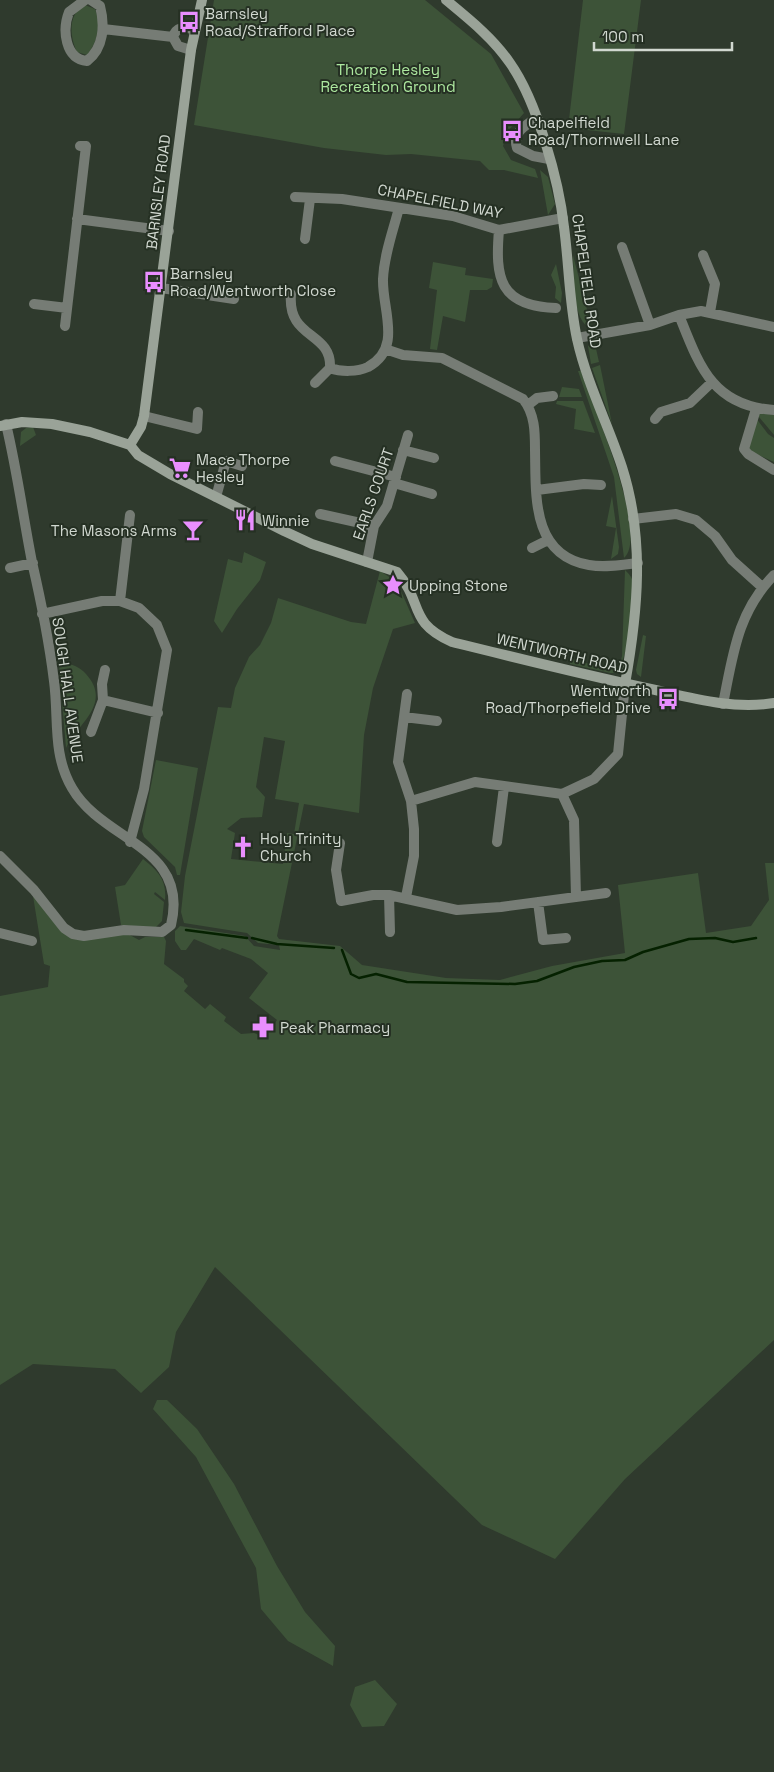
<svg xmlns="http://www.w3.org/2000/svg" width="774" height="1772" font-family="'Space Grotesk',sans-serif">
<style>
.green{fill:#3d5338;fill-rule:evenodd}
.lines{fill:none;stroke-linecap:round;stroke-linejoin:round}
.stream{stroke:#052100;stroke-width:2.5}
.street{stroke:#767c75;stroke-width:10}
.secondary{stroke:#9aa398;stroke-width:10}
.labels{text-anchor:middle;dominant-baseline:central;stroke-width:4;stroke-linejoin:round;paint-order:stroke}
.poi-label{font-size:15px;fill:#d1d8d0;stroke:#253023;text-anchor:start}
.park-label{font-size:15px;fill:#ade89f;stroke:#253023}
.street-label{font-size:15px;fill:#d1d8d0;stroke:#253023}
</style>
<rect width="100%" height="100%" fill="#2f3a2d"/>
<path class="green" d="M214,0H425L491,54L524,113L508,131L503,146L511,160L535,169L538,178L504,170H489L480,161L470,160L411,154L386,155L324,148L194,125Z
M583,0H641L624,134L568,128Z
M85,5L95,9C102,25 97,43 87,55L77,52C70,37 67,14 85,5Z
M540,170L548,177L555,204L548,215Z
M573,255L592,329C571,322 574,274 573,255Z
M433,262L466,268L465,275L493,279L492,287L487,290H470L465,322L443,316L437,350L430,349L437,290L429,288Z
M556,264L562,293L561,303L555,298L556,287L551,275Z
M594,340L599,362L591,364L588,346Z
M600,365L612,424L592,368Z
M578,371H581C592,403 650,535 624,558L614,477Z
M562,387L579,389L582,397H559Z
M557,401H583L595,433L574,429L576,409L556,404Z
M759,413L774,415V435L759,417Z
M756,418L768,434L774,438V462L752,452L748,446Z
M33,427L36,435L20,446L21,432L26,428Z
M612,496L619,547L618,554L611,559L616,528L606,526Z
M244,552L266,562L260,580L237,609L222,633L214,621L228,559L242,563Z
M625,570C629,574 633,578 633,584C635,605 629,657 616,673H610L570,664L569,658C578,660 613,674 620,664C621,662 621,659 622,656Z
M380,571L397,582L415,623L393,629L373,688L364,735L359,813L304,804L277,936L279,939L340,946L362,965L446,978L500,980L552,966L625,953L618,885L698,873L706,933L751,926L769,900L765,863H774V1340L625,1479L555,1559L482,1525L215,1267L176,1332L169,1367L141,1393L115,1369L33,1364L0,1385V996L48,987L50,966L44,964L33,896L64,930L128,934L139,940L145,937H164L166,941L164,964L184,979V982L188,986L184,991L205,1009L210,1004L226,1017L224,1021L241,1034L254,1033L264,1037L277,1020L249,998L268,973L251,959L222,948L220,950L194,939L186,950H181L175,941V931L180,926L245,936L254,946L280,950L279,945L258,943L247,933L184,923L181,912L185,876L218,707L231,708L235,688L249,657L260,645L271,623L278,598L351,622L366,624ZM264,737L285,741L275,799L299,803L294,834L287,833L283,864L231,859L235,833L227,829L241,818L262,817L265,797L256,787Z
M643,635L646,636L641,677L637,674L636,670Z
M59,664C70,663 79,666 86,674C113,704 77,724 66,748Z
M156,760L198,768L180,875H177L175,867L144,837L142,831Z
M143,859C158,871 167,880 165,900L155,892L154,894L164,902L162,921L155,928L121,925L115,887L125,885Z
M157,1400H167L197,1429L234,1484L277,1566L305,1612L335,1646L333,1666L288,1641L261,1609L256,1568L231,1522L196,1457L153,1409Z
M375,1680L397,1704L384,1726L362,1727L350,1705L355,1687Z"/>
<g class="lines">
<path class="stream" d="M186,930L247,938
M252,938L277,944L334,948
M342,950L351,974L359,978L376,974L407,982L515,984L537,981L574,967L602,961L625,960L643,952L689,939L715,938L733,942L756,938"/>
<path class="street" d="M85,0L69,12C62,30 65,59 87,61C104,48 105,25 100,6L91,0
M103,29L173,37
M191,50L178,46L173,37C177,25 186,28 195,29
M536,118C525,126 512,132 517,148L533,156L549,159
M295,197L342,199L453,216L499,230L563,218
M77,219L169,231
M499,230C495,278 499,306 556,308
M305,239L310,199
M622,247L650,325
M703,255L715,284L710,312
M161,288L234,299
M291,294C287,340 332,331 330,368C341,372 357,372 368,367C403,348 382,310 383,279C384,255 393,231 399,208
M34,304L67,308
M679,315C699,365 712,406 774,410
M65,326L86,146H80
M577,338L650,325L679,315L701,311L774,327
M385,349L403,355L442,358L523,399C535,414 535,432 535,450C536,495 531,555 589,565C605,568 622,565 638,563
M315,383L330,368
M528,405L537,398L553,396
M756,409L744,449L748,454L774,470
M144,416L197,429L198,412
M655,419L661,412L690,403L711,383
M403,450L434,458
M335,461L396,477
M394,483L432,494
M537,490L584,484L601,485
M216,497L226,461L242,466
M320,514L374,526
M633,519L676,514L696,520L715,536L732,560L762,587
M532,548L548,540
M367,562L374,526L387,506L408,435
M10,568L33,563
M120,601L130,515
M42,614L102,601H120L139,608L157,625L167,650L144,789L130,842
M105,670L102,684L103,700L158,713
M723,704C733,655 737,613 774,575
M404,717L437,721
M91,732L103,700
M562,794L574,820L576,897
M411,801L475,782L562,794L594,779L618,754L625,684
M497,842L504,787
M340,843L336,870L341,901L373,895H389L457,910L501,907L606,893
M0,856L34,890L64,928L73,934L84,936L124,930L162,932L171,925C190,846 103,842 72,788C52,754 59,718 54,681C49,641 41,601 32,562C23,516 17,470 6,424
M389,895L390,932
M406,897L414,856V829L411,801L398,762L407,694
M538,902L543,940L566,938
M0,933L32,941"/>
<path class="secondary" d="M446,0C469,19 493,38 510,63C537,101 559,181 564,227C569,264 569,302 577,339C587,384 608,424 622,467C645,539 638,611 625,684
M0,426L22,422L52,424L90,432L130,445L138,455L170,474L284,531L312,544L397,572C424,603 407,622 452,642C517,658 581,674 646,688C688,697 731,710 774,703
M130,445L141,427L144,416L191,50L202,0"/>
</g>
<defs>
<g id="bus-bare" transform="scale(1.725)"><path d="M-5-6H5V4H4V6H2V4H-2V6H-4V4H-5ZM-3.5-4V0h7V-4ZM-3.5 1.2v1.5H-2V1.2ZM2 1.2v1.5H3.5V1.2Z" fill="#e98efe" stroke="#253023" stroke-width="2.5" paint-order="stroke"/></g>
<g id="supermarket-bare" transform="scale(1.725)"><path d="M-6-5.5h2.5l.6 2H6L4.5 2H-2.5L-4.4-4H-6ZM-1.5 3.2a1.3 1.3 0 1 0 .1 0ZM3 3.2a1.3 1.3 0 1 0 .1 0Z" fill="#e98efe" stroke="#253023" stroke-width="2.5" paint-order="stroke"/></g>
<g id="restaurant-bare" transform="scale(1.725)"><path d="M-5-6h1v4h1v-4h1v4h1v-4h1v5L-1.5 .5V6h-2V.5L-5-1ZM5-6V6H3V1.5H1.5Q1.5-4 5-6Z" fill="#e98efe" stroke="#253023" stroke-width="2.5" paint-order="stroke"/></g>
<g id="bar-bare" transform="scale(1.725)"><path d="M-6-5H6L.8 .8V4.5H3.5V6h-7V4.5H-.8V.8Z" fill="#e98efe" stroke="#253023" stroke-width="2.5" paint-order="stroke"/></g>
<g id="sight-bare" transform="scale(1.725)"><path d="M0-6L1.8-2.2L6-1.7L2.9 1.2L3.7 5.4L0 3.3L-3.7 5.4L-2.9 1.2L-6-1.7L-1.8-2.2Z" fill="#e98efe" stroke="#253023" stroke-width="2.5" paint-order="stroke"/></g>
<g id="church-bare" transform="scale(1.725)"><path d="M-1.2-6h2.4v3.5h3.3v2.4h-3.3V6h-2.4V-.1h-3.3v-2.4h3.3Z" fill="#e98efe" stroke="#253023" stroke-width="2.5" paint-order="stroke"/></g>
<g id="pharmacy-bare" transform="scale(1.725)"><path d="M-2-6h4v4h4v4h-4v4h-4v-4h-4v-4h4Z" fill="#e98efe" stroke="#253023" stroke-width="2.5" paint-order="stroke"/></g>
</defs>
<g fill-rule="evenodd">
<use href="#bus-bare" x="189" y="22"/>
<use href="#bus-bare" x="512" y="131"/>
<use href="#bus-bare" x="154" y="282"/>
<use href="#supermarket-bare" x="180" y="468"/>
<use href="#restaurant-bare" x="245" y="520"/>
<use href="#bar-bare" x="193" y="530"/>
<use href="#sight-bare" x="393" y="585"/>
<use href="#bus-bare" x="668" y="699"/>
<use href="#church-bare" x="243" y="847"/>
<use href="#pharmacy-bare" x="263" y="1027"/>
</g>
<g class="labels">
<g class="poi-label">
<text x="205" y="13">Barnsley<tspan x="205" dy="17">Road/Strafford Place</tspan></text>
<text x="528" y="122">Chapelfield<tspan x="528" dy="17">Road/Thornwell Lane</tspan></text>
<text x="170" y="273">Barnsley<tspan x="170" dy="17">Road/Wentworth Close</tspan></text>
<text x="196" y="459">Mace Thorpe<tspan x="196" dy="17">Hesley</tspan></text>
<text x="262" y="520">Winnie</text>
<text x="177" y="530" text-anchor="end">The Masons Arms</text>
<text x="409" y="585">Upping Stone</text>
<text x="651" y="690" text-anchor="end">Wentworth<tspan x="651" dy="17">Road/Thorpefield Drive</tspan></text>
<text x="260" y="838">Holy Trinity<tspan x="260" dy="17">Church</tspan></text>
<text x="280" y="1027">Peak Pharmacy</text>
</g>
<g class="park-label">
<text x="388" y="69">Thorpe Hesley<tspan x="388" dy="17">Recreation Ground</tspan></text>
</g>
<g class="street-label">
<text transform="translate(158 192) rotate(-83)">BARNSLEY ROAD</text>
<text transform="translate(440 201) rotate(11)">CHAPELFIELD WAY</text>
<text transform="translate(587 281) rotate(82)">CHAPELFIELD ROAD</text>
<text transform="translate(373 494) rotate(-71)">EARLS COURT</text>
<text transform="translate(562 653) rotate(13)">WENTWORTH ROAD</text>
<text transform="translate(68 690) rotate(82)">SOUGH HALL AVENUE</text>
</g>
</g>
<path d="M594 42v8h138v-8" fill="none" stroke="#d1d8d0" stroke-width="2.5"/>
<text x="602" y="42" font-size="15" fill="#d1d8d0" stroke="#253023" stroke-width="4" paint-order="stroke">100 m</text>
</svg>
